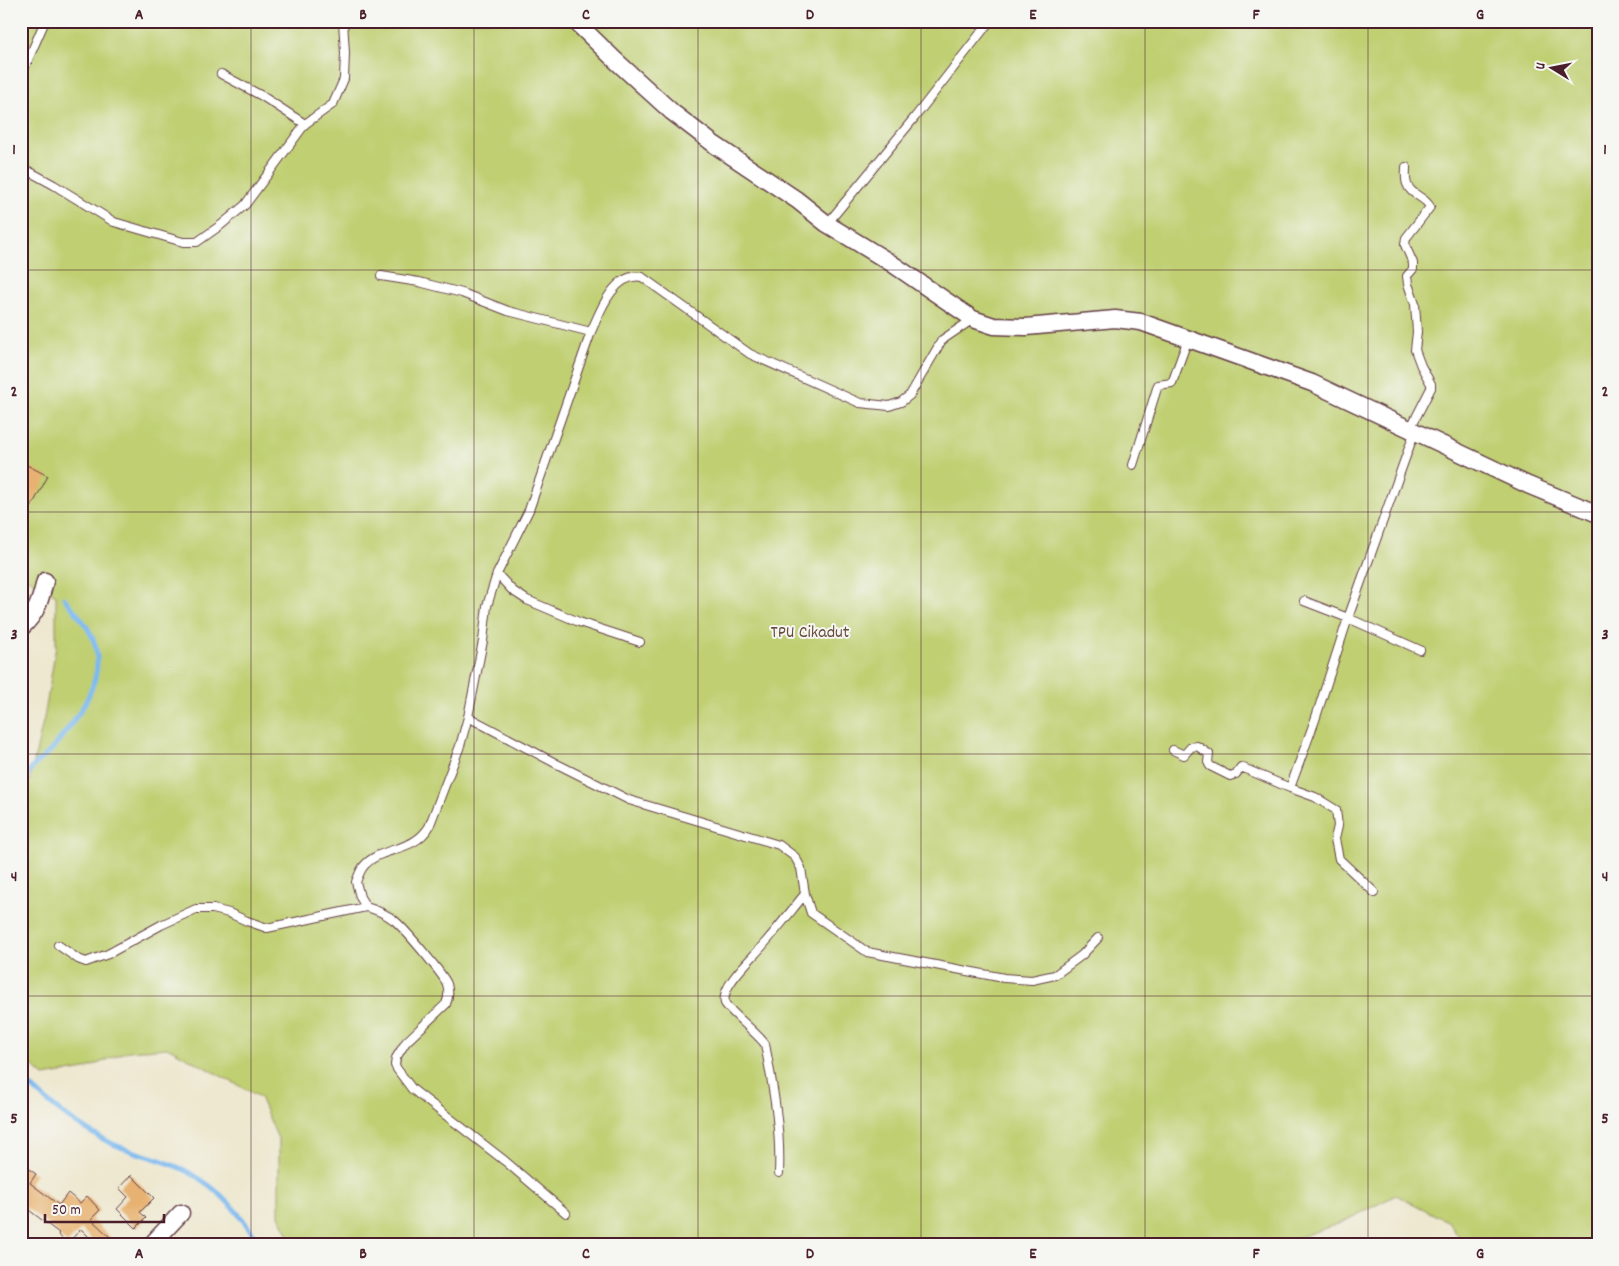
<svg xmlns="http://www.w3.org/2000/svg" width="1619" height="1266" font-family="Dekko,sans-serif">
<style>
.green{fill:#bfcf71;stroke:#84774e}
.lines{fill:none;stroke-linecap:round;stroke-linejoin:round}
.stream{stroke:#7cb9ef;stroke-width:5}
.building{fill:#e7b271}
.lane-casing{stroke:#633d44;stroke-width:10}
.street-casing{stroke:#633d44;stroke-width:19}
.lane{stroke:#fff;stroke-width:8}
.street{stroke:#fff;stroke-width:16}
.grid{fill:none;stroke:#4a1f2b;stroke-width:1;stroke-opacity:0.55}
.labels{text-anchor:middle;dominant-baseline:central;stroke-width:4;stroke-linejoin:round;paint-order:stroke}
.park-label{font-size:18px;fill:#674b3c;stroke:#f6f6f2}
.neatline{fill:none;stroke:#4a1f2b;stroke-width:2}
.grid-label{font-size:16px;text-anchor:middle;font-weight:bold;fill:#4a1f2b}
</style>
<rect width="100%" height="100%" fill="#f6f6f2"/>
<filter id="ink" filterUnits="userSpaceOnUse"><feTurbulence type="fractalNoise" baseFrequency=".02" numOctaves="2"/><feDisplacementMap in="SourceGraphic" scale="10" xChannelSelector="R" yChannelSelector="G"/><feConvolveMatrix kernelMatrix="1 2 1 2 8 2 1 2 1" color-interpolation-filters="sRGB"/></filter>
<filter id="wash" filterUnits="userSpaceOnUse"><feTurbulence type="fractalNoise" baseFrequency=".0096" numOctaves="4" result="noise"/><feDisplacementMap in="SourceGraphic" scale="20" xChannelSelector="R" yChannelSelector="G"/><feGaussianBlur stdDeviation="1.12" result="paint"/><feColorMatrix in="noise" values="0 0 0 0 0 0 0 0 0 0 0 0 0 0 0 0 0 1.4 0 .05"/><feComposite in="paint" operator="in"/></filter>
<g filter="url(#wash)">
<rect width="100%" height="100%" fill="#eee8d0"/>
<path class="green" d="M21,21H1598V1245H1463L1449,1222L1396,1195L1341,1223L1276,1245H294L279,1216V1141L260,1097L169,1048L128,1051L85,1069L44,1076L21,1056V797L30,779L45,713L56,646V595L21,575Z"/>
<g class="lines">
<path class="stream" d="M21,784C25,779 28,773 32,768C38,761 46,756 52,749C76,720 109,679 93,639C88,625 74,610 64,598
M21,1077C48,1104 78,1128 113,1144C131,1152 150,1156 168,1163C210,1178 237,1207 260,1245"/>
</g>
<g id="blocks">
<path class="building" d="M21,462L48,476L21,526Z
M21,1164L36,1174L30,1183L59,1205L68,1193L80,1203L87,1196L100,1210L91,1219L111,1238L104,1245H97L81,1229L67,1244L58,1234L59,1233L21,1204Z
M131,1175L154,1198L140,1212L146,1218L136,1228L117,1209L128,1197L119,1188Z"/>
</g>
</g>
<g filter="url(#ink)">
<use href="#blocks" fill-opacity="0" stroke="#633d44" stroke-width="1"/>
<g class="lines">
<g class="lane-casing">
<path id="lane" d="M221,74L262,96L305,124
M21,76L45,21
M21,167L54,185L114,222L183,242H197L221,225L245,205L305,124L333,104L344,79L345,53L343,21
M1406,167C1406,172 1405,179 1407,184C1410,195 1426,197 1430,207L1406,238L1405,245L1413,263V269L1407,276L1408,284L1415,304L1417,332L1415,350L1421,366L1431,384V388L1410,429
M827,224L915,117L990,21
M381,276L419,282L462,293L508,311L591,332
M1133,465L1158,385L1172,383L1188,339
M497,574L513,591L527,600L579,622L640,642
M1304,601L1348,618L1420,650
M468,717L557,764L629,800L779,845L795,857L801,868L805,894L811,913L867,952L1004,978L1032,980L1055,975L1082,955L1098,938
M1173,750L1184,755L1191,747L1197,746L1209,754L1208,762L1210,766L1230,776L1236,774L1241,767L1290,788L1315,720L1348,618L1415,431
M1290,788L1315,797L1336,810L1338,826L1335,839L1339,859L1374,892
M58,945L78,959L86,962L108,954L161,925L196,909H213L229,913L247,921L267,928L366,907
M779,1173C781,1129 773,1087 765,1044C758,1034 728,1010 725,1003C720,985 754,957 764,944C778,928 791,911 805,894
M566,1213L505,1161L412,1089L397,1069L395,1065L396,1058L406,1042L446,1004C449,997 449,991 447,984C443,974 404,928 394,920C386,914 377,910 366,907L360,897L356,882C358,877 360,871 363,867C381,845 412,854 429,827L460,746L468,717L483,641L487,606L497,574L529,510L591,332C600,311 614,272 642,277L750,354L860,403L889,406L901,402L910,395L942,340L973,319"/>
</g>
<g class="street-casing">
<path id="street" d="M575,21L615,60L672,112L715,145L797,200L827,224L891,263L973,319L994,326L1026,327L1115,319L1141,322L1312,383L1528,485L1598,514
M21,628C37,613 40,602 45,581
M21,1243L23,1245
M151,1245L181,1213"/>
</g>
<use href="#lane" class="lane"/>
<use href="#street" class="street"/>
</g>
</g>
<path class="grid" d="M251,21V1245M474,21V1245M698,21V1245M921,21V1245M1145,21V1245M1368,21V1245M21,270H1598M21,512H1598M21,754H1598M21,996H1598"/>
<g class="labels">
<g class="park-label">
<text x="810" y="633">TPU Cikadut</text>
</g>
</g>
<rect width="1619" height="1266" fill="none" stroke="#f6f6f2" stroke-width="55"/>
<g transform="translate(1552 68) rotate(280)" stroke="#f6f6f2" stroke-width="4" paint-order="stroke">
<path d="M0-4L9 19L0 12L-9 19Z" fill="#4a1f2b"/>
<text y="-8" font-size="14" font-weight="bold" text-anchor="middle" fill="#4a1f2b">U</text>
</g>
<path d="M45 1214v8h119v-8" fill="none" stroke="#4a1f2b" stroke-width="2.5"/>
<text x="52" y="1214" font-size="15" fill="#4a1f2b" stroke="#f6f6f2" stroke-width="4" paint-order="stroke">50 m</text>
<rect x="28" y="28" width="1564" height="1210" class="neatline"/>
<g class="grid-label">
<text x="139" y="19">A</text>
<text x="363" y="19">B</text>
<text x="586" y="19">C</text>
<text x="810" y="19">D</text>
<text x="1033" y="19">E</text>
<text x="1256" y="19">F</text>
<text x="1480" y="19">G</text>
<text x="14" y="154">1</text>
<text x="1605" y="154">1</text>
<text x="14" y="396">2</text>
<text x="1605" y="396">2</text>
<text x="14" y="639">3</text>
<text x="1605" y="639">3</text>
<text x="14" y="881">4</text>
<text x="1605" y="881">4</text>
<text x="14" y="1123">5</text>
<text x="1605" y="1123">5</text>
<text x="139" y="1258">A</text>
<text x="363" y="1258">B</text>
<text x="586" y="1258">C</text>
<text x="810" y="1258">D</text>
<text x="1033" y="1258">E</text>
<text x="1256" y="1258">F</text>
<text x="1480" y="1258">G</text>
</g>
</svg>
